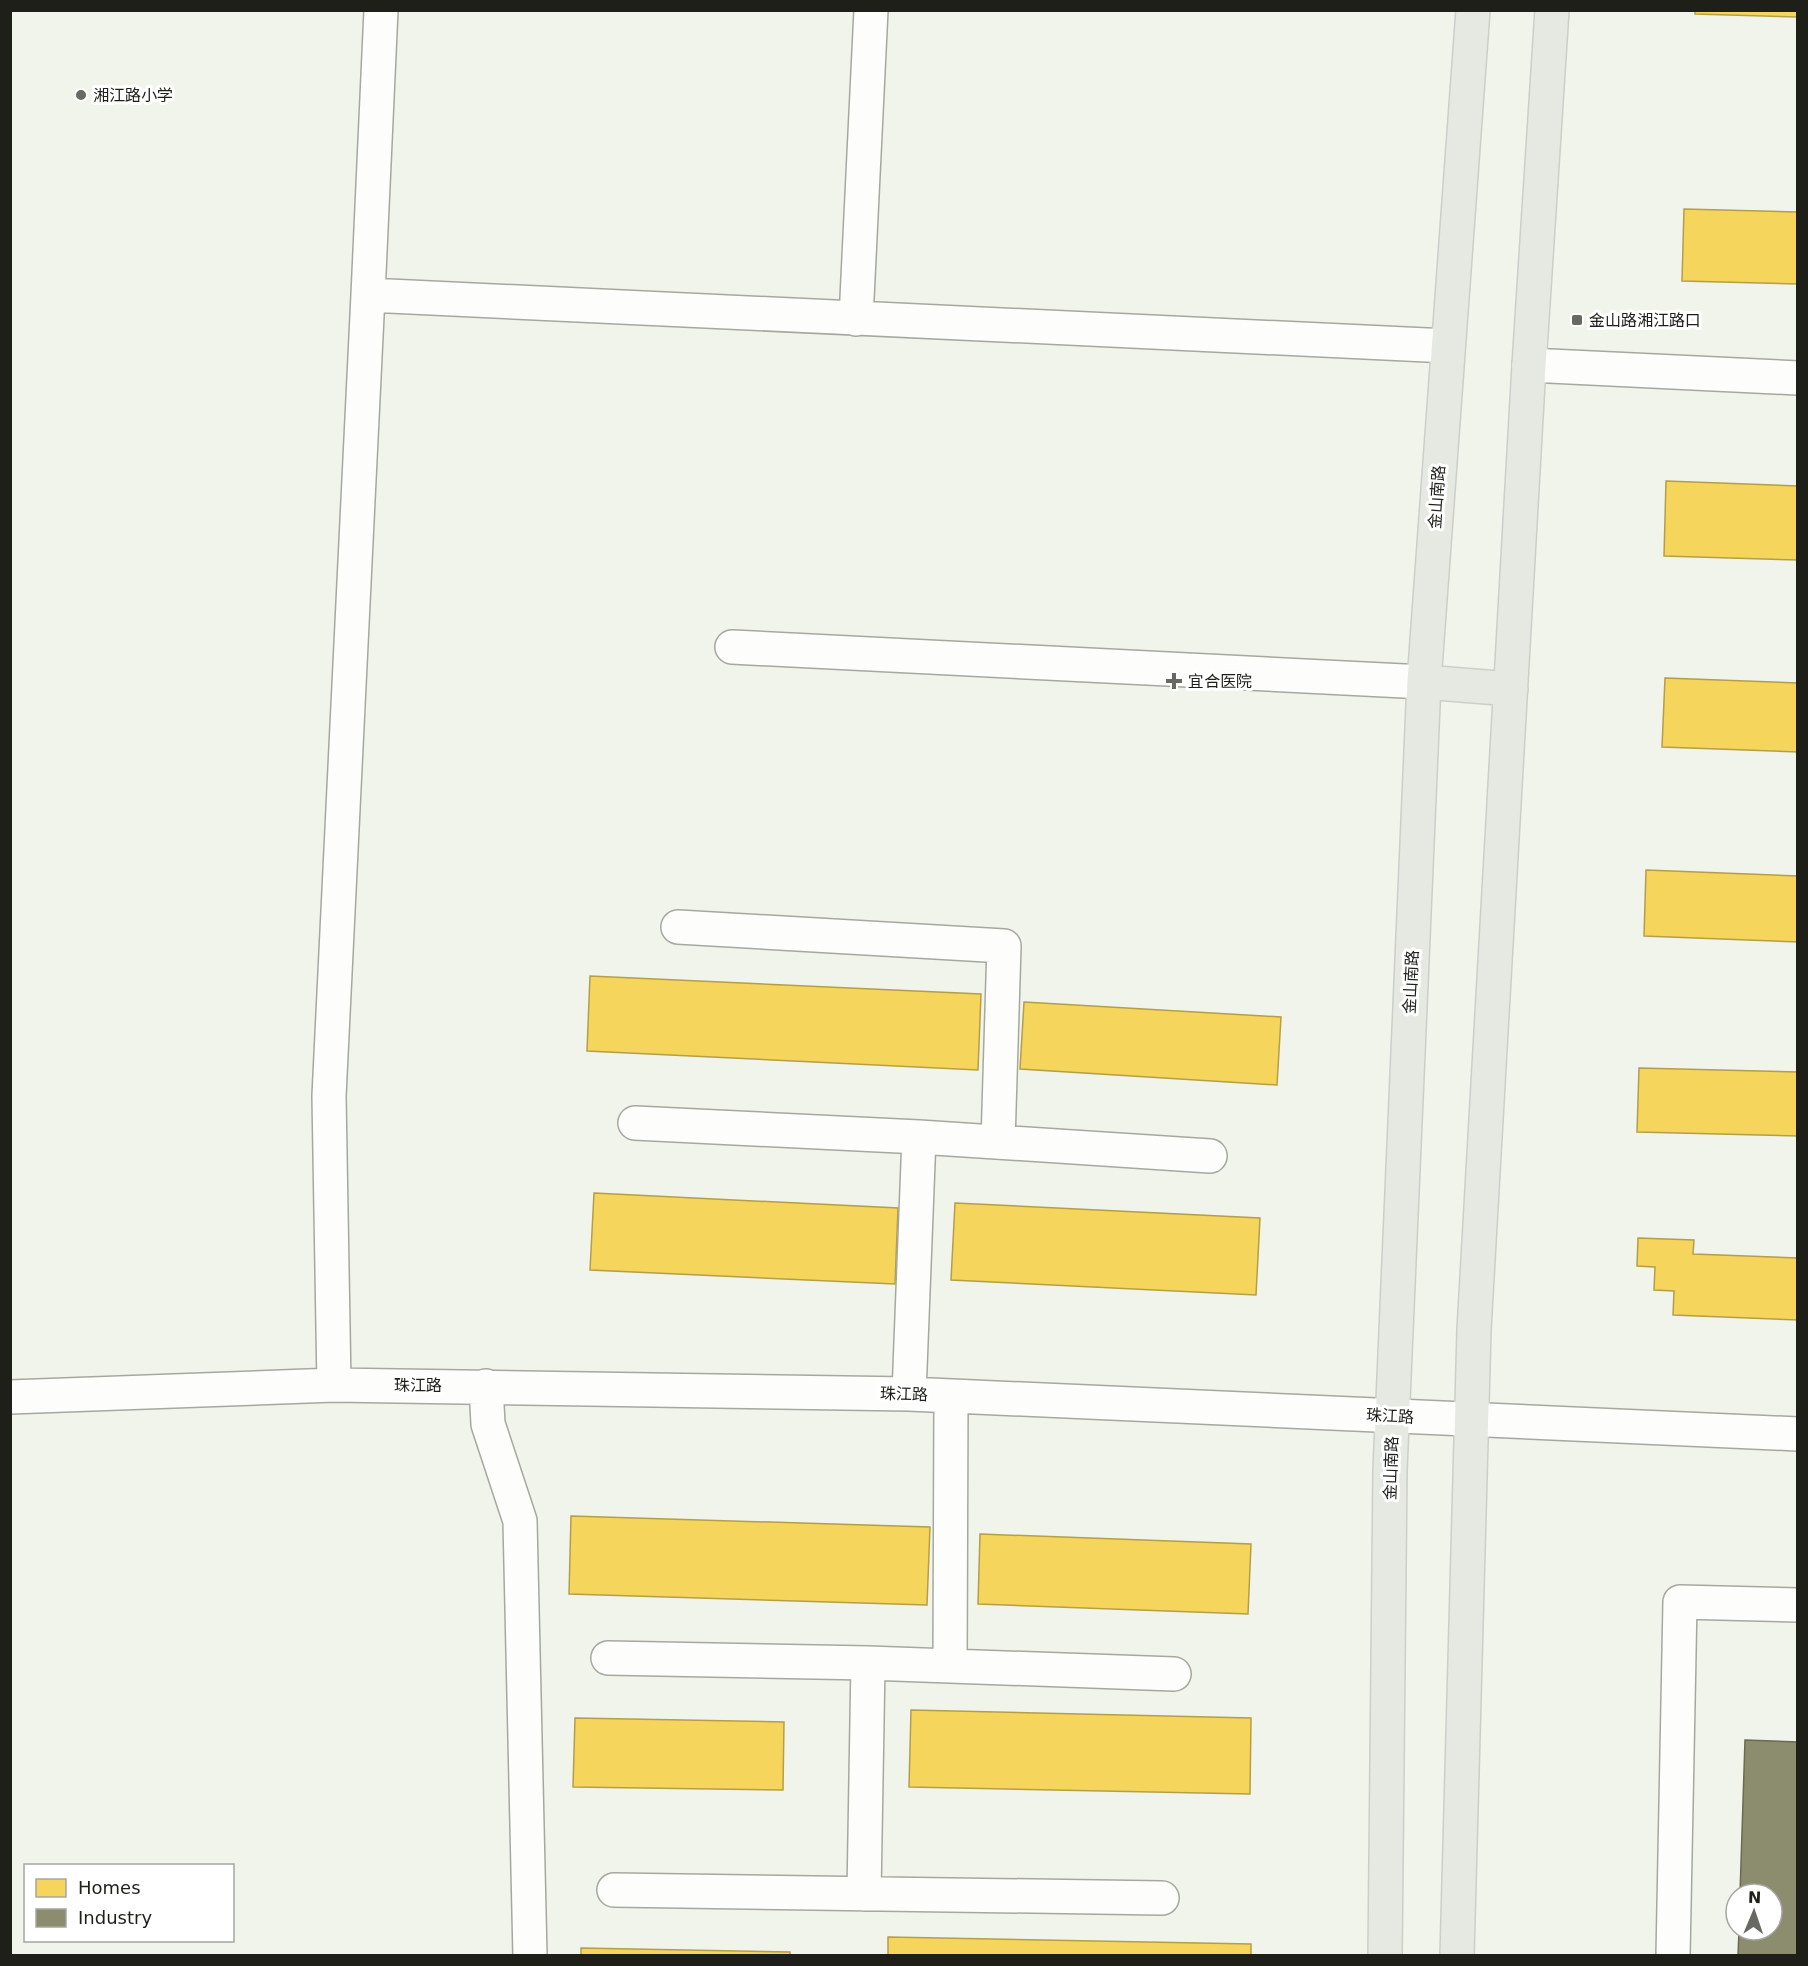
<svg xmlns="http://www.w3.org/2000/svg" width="1808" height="1966" font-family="'DejaVu Sans','Noto Sans SC',sans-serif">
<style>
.homes{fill:#f6d55c;stroke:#b59e48;stroke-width:1.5}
.industry{fill:#8c8c6e;stroke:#6b6b54;stroke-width:1.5}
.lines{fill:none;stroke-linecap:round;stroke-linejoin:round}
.minor-casing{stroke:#a6a8a0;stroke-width:36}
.major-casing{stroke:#cdceca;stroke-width:36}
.minor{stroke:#fdfdfc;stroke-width:33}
.major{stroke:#e6e8e2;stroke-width:33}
.poi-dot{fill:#676a62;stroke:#fff;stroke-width:2}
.labels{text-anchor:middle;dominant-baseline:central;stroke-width:6;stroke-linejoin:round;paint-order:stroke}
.poi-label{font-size:16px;fill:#1d1f18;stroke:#fff;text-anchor:start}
.street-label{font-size:16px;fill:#1d1f18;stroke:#fff}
</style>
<rect width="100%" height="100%" fill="#f1f4ea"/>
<path class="homes" d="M1695,10H1798V17L1695,14Z
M1684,209L1798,212V284L1682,281Z
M1666,481L1798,486V560L1664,556Z
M1665,678L1798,683V752L1662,747Z
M1646,870L1798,876V942L1644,936Z
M590,976L981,994L978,1070L587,1051Z
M1024,1002L1281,1017L1277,1085L1020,1069Z
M1639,1068L1798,1072V1136L1637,1132Z
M594,1193L898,1208L895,1284L590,1270Z
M955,1203L1260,1218L1256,1295L951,1280Z
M1638,1238L1694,1240L1693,1254L1798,1258V1320L1673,1315L1674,1291L1654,1290L1655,1267L1637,1266Z
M571,1516L930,1527L927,1605L569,1594Z
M980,1534L1251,1544L1248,1614L978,1604Z
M911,1710L1251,1718L1250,1794L909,1787Z
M575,1718L784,1722L783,1790L573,1787Z
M888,1937L1251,1944V1956H888Z
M581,1948L790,1952V1956H581Z"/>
<path class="industry" d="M1745,1740L1798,1742V1956H1738L1739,1930H1772V1894H1740Z"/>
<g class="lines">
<g class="minor-casing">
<path id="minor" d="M381,10L368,295L1448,346
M856,319L871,10
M1529,365L1798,378
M732,647L1424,682
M678,927L1004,946L998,1142
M635,1123L919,1137
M334,1385L329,1096L368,295
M486,1386L488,1424L520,1521L530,1956
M909,1394L919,1137L1210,1156
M10,1397L334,1385L909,1394L1798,1434
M608,1658L868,1663
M950,1666L1174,1674
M614,1890L1162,1898
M864,1894L868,1663L950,1666L951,1397
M1673,1956L1680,1602L1798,1605"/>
</g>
<g class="major-casing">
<path id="major" d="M1424,682L1511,689
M1385,1956L1390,1470L1424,682L1473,10
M1457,1956L1474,1330L1529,365L1552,10"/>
</g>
<use href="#minor" class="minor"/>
<use href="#major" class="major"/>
</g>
<g class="poi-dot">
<circle cx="81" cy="95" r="6"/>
<rect x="1571" y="314" width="12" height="12" rx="3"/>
<path d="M1171 672h6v6h6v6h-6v6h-6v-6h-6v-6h6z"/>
</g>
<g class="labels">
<g class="poi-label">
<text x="93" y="95">湘江路小学</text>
<text x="1589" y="320">金山路湘江路口</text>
<text x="1188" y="681">宜合医院</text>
</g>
<g class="street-label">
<text transform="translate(1437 497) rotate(-86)">金山南路</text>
<text transform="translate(1411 982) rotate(-87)">金山南路</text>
<text x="418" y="1385">珠江路</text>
<text transform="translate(904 1394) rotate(2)">珠江路</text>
<text transform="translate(1390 1416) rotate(3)">珠江路</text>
<text transform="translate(1391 1468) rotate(-88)">金山南路</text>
</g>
</g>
<rect width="1808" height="1966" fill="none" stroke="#1d1f18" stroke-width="24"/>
<rect x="24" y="1864" width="210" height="78" fill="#ffffff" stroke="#a5a5a3" stroke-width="1.5"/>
<rect x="36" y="1879" width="30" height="18" fill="#f6d55c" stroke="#a5a5a3" stroke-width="1.5"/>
<text x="78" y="1894" font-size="18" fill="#1d1f18">Homes</text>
<rect x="36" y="1909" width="30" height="18" fill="#8c8c6e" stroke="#a5a5a3" stroke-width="1.5"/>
<text x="78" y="1924" font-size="18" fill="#1d1f18">Industry</text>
<g transform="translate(1754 1912) rotate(2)"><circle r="28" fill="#ffffff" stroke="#a5a5a3" stroke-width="1.5"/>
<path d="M0-4.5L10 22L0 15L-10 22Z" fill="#676a62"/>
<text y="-9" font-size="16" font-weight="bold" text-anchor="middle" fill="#1d1f18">N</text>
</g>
</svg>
